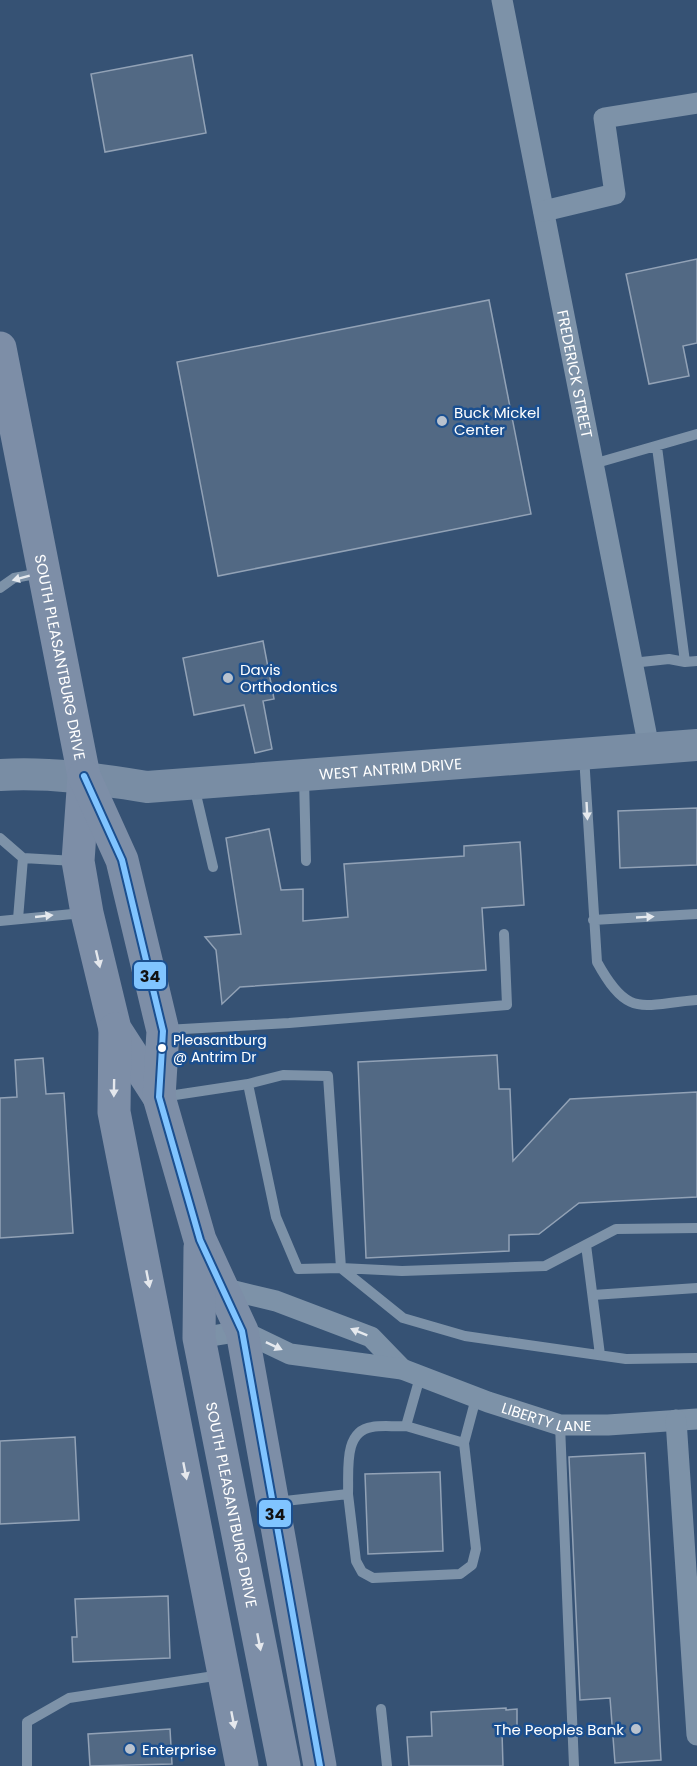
<svg xmlns="http://www.w3.org/2000/svg" width="697" height="1766" font-family="Poppins,sans-serif">
<style>
.building{fill:#526984;stroke:#92a2b6;stroke-width:1.5}
.lines{fill:none;stroke-linecap:round;stroke-linejoin:round}
.lane{stroke:#7d92a8;stroke-width:10}
.street{stroke:#7d92a8;stroke-width:21}
.secondary{stroke:#798da4;stroke-width:32}
.primary{stroke:#7d8ea7;stroke-width:33}
.bus-1-casing{stroke:#1b4f8f;stroke-width:10}
.bus-1{stroke:#80c4ff;stroke-width:6}
.oneway{fill:#e5e9ee}
.oneway2{fill:#e5e8ed}
.poi-dot{fill:#b9c2ce;stroke:#1b4f8f;stroke-width:2}
.bus-dot{fill:#fff;stroke:#1b4f8f;stroke-width:2}
.labels{text-anchor:middle;dominant-baseline:central;stroke-width:5;stroke-linejoin:round;paint-order:stroke}
.bus-label{font-size:14px;fill:#fff;stroke:#1b4f8f;text-anchor:start}
.street-label{font-size:15px;fill:#fff;stroke:#1b4f8f}
.poi-label{font-size:15px;fill:#fff;stroke:#1b4f8f;text-anchor:start}
.line-badge{stroke:#1b4f8f;stroke-width:2}
.pale-badge-label{font-size:16px;text-anchor:middle;font-weight:bold;fill:#111}
</style>
<rect width="100%" height="100%" fill="#365274"/>
<path class="building" d="M192,55L206,133L105,152L91,74Z
M697,259V343L683,346L689,376L649,384L626,274Z
M489,300L531,514L218,576L177,362Z
M263,641L274,699L263,701L272,749L255,753L244,705L194,715L183,658Z
M697,808V865L620,868L618,811Z
M269,829L281,890L303,889V921L348,917L344,864L464,856V846L520,842L524,905L482,908L486,970L240,987L222,1004L216,950L205,937L241,934L226,838Z
M497,1055L499,1089H510L513,1161L570,1099L697,1092V1197L579,1203L539,1234L509,1235V1251L366,1258L358,1062Z
M43,1058L46,1094L64,1093L73,1233L0,1238V1098L17,1097L15,1060Z
M75,1437L79,1520L0,1524V1441Z
M645,1453L661,1760L615,1763L610,1698L580,1700L569,1457Z
M440,1472L443,1551L368,1554L365,1474Z
M168,1596L170,1658L73,1662L72,1637H77L75,1599Z
M506,1708V1710L517,1709V1731L502,1732L503,1766H409L407,1737L432,1736L431,1712Z
M170,1729L172,1764L90,1766L88,1734Z"/>
<g class="lines">
<path class="lane" d="M657,447L685,662
M593,464L697,434
M0,588L14,578L41,573
M632,663L669,659L685,662L697,661
M584,756L597,962C629,1020 641,1004 697,1000
M304,778L306,861
M194,786L213,867
M0,838L23,858L75,861
M18,919L23,858
M593,920L697,914
M0,921L83,913
M166,1030L289,1023L507,1005L504,934
M248,1084L276,1217L298,1269L341,1268L403,1318L465,1336L626,1359L697,1358
M162,1097L248,1084L283,1075L328,1076L341,1268L402,1271L545,1266L616,1229L697,1228
M586,1245L600,1355
M593,1295L697,1288
M560,1425L574,1766
M406,1426L464,1443
M348,1494C349,1471 343,1431 372,1427C383,1425 395,1427 406,1426L420,1377
M276,1502L348,1494L356,1561L362,1572L373,1578L460,1574L472,1565L476,1549L464,1443L476,1398
M381,1709L387,1766
M27,1766V1722L69,1698L221,1675"/>
<g class="street">
<path id="s1" d="M502,0L649,748"/>
<path d="M544,211L615,194L604,118L697,103"/>
<path d="M222,1288L276,1301L371,1337L402,1369"/>
<path id="s2" d="M199,1338L242,1331L290,1354L402,1369L488,1402L560,1425H608L697,1419"/>
<path d="M676,1420L697,1735"/>
</g>
<path class="secondary" id="s3" d="M0,775C50,772 98,779 147,787L697,745"/>
<g class="primary">
<path id="s4" d="M0,348L84,776L78,861L87,913L115,1029L159,1097"/>
<path d="M84,776L122,860L163,1031L159,1097L200,1240L242,1331L320,1766"/>
<path d="M115,1029L114,1112L242,1766"/>
<path id="s5" d="M200,1248L199,1338L284,1766"/>
</g>
<g class="bus-1-casing">
<path id="bus-1" d="M84,776L122,860L163,1031L159,1097L200,1240L242,1331L320,1766"/>
</g>
<use href="#bus-1" class="bus-1"/>
</g>
<defs><path id="oneway-solid" d="M-6-.8H1V-3.2L6.5 0L1 3.2V.8H-6Z" transform="scale(1.5)"/></defs>
<g class="oneway">
<use href="#oneway-solid" transform="translate(21 578) rotate(165)"/>
<use href="#oneway-solid" transform="translate(587 811) rotate(87)"/>
<use href="#oneway-solid" transform="translate(44 916) rotate(-6)"/>
<use href="#oneway-solid" transform="translate(645 917) rotate(-3)"/>
<use href="#oneway-solid" transform="translate(359 1332) rotate(-158)"/>
<use href="#oneway-solid" transform="translate(274 1346) rotate(25)"/>
</g>
<g class="oneway2">
<use href="#oneway-solid" transform="translate(98 959) rotate(77)"/>
<use href="#oneway-solid" transform="translate(114 1088) rotate(91)"/>
<use href="#oneway-solid" transform="translate(148 1279) rotate(79)"/>
<use href="#oneway-solid" transform="translate(185 1471) rotate(79)"/>
<use href="#oneway-solid" transform="translate(259 1642) rotate(79)"/>
<use href="#oneway-solid" transform="translate(233 1720) rotate(79)"/>
</g>
<g class="poi-dot">
<circle cx="442" cy="421" r="6"/>
<circle cx="228" cy="678" r="6"/>
<circle cx="636" cy="1729" r="6"/>
<circle cx="130" cy="1749" r="6"/>
</g>
<circle class="bus-dot" cx="162" cy="1048" r="5"/>
<g class="labels">
<g class="bus-label">
<text x="173" y="1040">Pleasantburg<tspan x="173" dy="17">@ Antrim Dr</tspan></text>
</g>
<g class="street-label">
<text stroke="none"><textPath href="#s1" startOffset="381">FREDERICK STREET</textPath></text>
<text stroke="none"><textPath href="#s4" startOffset="315">SOUTH PLEASANTBURG DRIVE</textPath></text>
<text stroke="none"><textPath href="#s3" startOffset="392">WEST ANTRIM DRIVE</textPath></text>
<text stroke="none"><textPath href="#s2" startOffset="363">LIBERTY LANE</textPath></text>
<text stroke="none"><textPath href="#s5" startOffset="260">SOUTH PLEASANTBURG DRIVE</textPath></text>
</g>
<g class="poi-label">
<text x="454" y="412">Buck Mickel<tspan x="454" dy="17">Center</tspan></text>
<text x="240" y="669">Davis<tspan x="240" dy="17">Orthodontics</tspan></text>
<text x="624" y="1729" text-anchor="end">The Peoples Bank</text>
<text x="142" y="1749">Enterprise</text>
</g>
</g>
<g class="line-badge">
<rect x="133" y="961" width="34" height="29" rx="6" fill="#80c4ff"/>
<rect x="258" y="1499" width="34" height="29" rx="6" fill="#80c4ff"/>
</g>
<g class="pale-badge-label">
<text x="150" y="982">34</text>
<text x="275" y="1520">34</text>
</g>
</svg>
